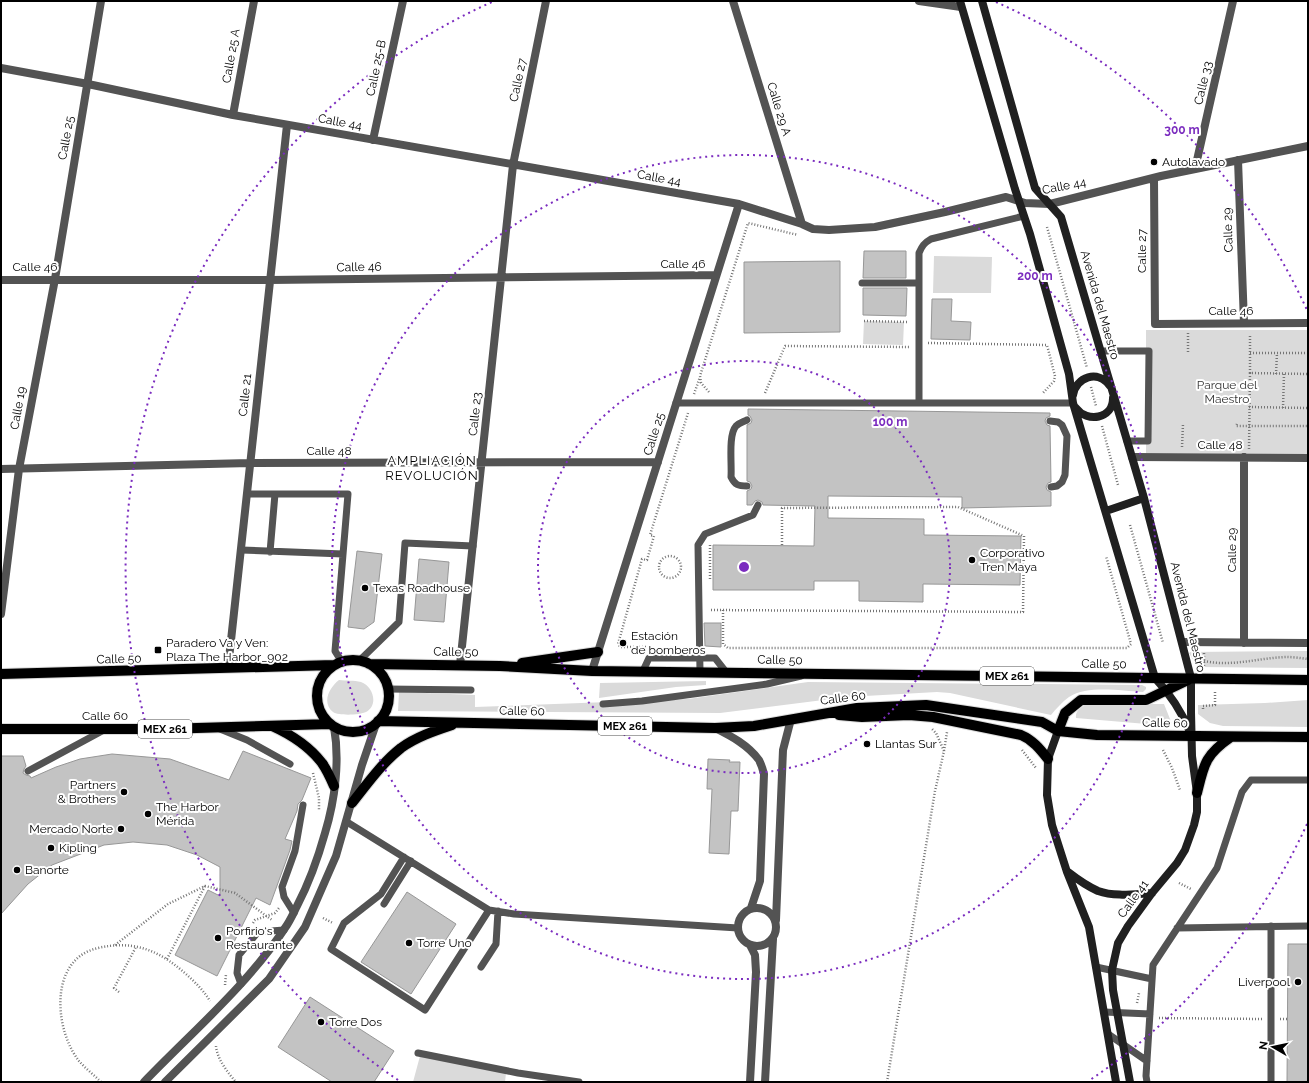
<svg xmlns="http://www.w3.org/2000/svg" width="1309" height="1083" font-family="Raleway,sans-serif">
<style>
.green{fill:#dadada}
.building{fill:#c3c3c3;stroke:#979797}
.lines{fill:none;stroke-linecap:round;stroke-linejoin:round}
.primary-casing{stroke:#dbdbdb;stroke-width:12}
.path{stroke:#757575;stroke-width:2.5;stroke-dasharray:1 2;stroke-linecap:butt}
.lane{stroke:#535353;stroke-width:7}
.street{stroke:#535353;stroke-width:8}
.secondary{stroke:#202020;stroke-width:8}
.primary{stroke:#000;stroke-width:10}
.ring{fill:none;stroke:#7b2cbf;stroke-width:2;stroke-dasharray:2 4}
.poi-dot{fill:#000;stroke:#fff;stroke-width:1.5}
.labels{text-anchor:middle;dominant-baseline:central;stroke-width:4;stroke-linejoin:round;paint-order:stroke}
.shield{fill:#fff;stroke:#4c4c4c;stroke-width:1}
.shield-label{font-size:11px;font-weight:bold;fill:#000}
.street-label{font-size:12px;fill:#000;stroke:#fff}
.poi-label{font-size:12px;fill:#000;stroke:#fff;text-anchor:start}
.park-label{font-size:12px;fill:#313131;stroke:#fff}
.neighbourhood-label{font-size:13px;letter-spacing:1px;fill:#000;stroke:#fff}
.centre{fill:#7b2cbf;stroke:#fff;stroke-width:2}
.ring-label{font-size:12px;text-anchor:middle;font-weight:bold;fill:#7b2cbf;stroke:#fff;stroke-width:4;stroke-linejoin:round;paint-order:stroke}
</style>
<rect width="100%" height="100%" fill="#fff"/>
<path class="green" d="M934,256L992,257L991,293H933Z
M864,321L904,322L903,345L863,344Z
M1146,330H1308V454L1146,453Z
M1308,651V668L1199,667L1195,663L1189,653L1191,652Z
M339,680C346,681 354,680 361,682C373,686 379,705 366,712C360,715 339,716 333,712C321,702 330,687 339,680Z
M706,681V685L676,687L599,698L600,683Z
M808,682L1142,685L1146,687V689L1143,692C1120,691 1088,685 1069,697C1062,702 1056,709 1051,715L950,693L937,692L847,697L720,713L398,711L399,692L475,695V707L688,699Z
M1308,700V727L1223,726L1210,723L1198,714V705H1199L1265,703Z
M1087,704H1164L1172,724L1170,726L1076,718C1075,710 1082,707 1087,704Z
M420,1056L506,1073L505,1082H413Z"/>
<path class="building" d="M864,251H906V278H863Z
M840,261V332L744,333V262Z
M863,288H907L906,316L863,315Z
M932,299H952L951,321L971,322L970,340L931,339Z
M748,409L1050,413V416L1046,418L1045,421L1047,425L1050,426L1051,482L1048,483L1046,487L1047,490L1051,492V506L962,508V497L828,496V518L924,519V535L1021,536L1020,585L923,584V602L859,601V581H814V590H713V545L814,546L815,506L763,505L762,502L758,500L755,501L752,505H747V491L751,489L752,486L750,482L747,481V425L751,423L752,420L750,416L748,415Z
M357,551L382,554L374,622L364,629L348,627Z
M419,559L449,562L444,622L414,620Z
M704,623H721V647L705,646Z
M243,751L311,778L302,800L298,804L297,811L285,839L292,841L290,850L270,905L256,898L217,976L175,955L208,890L220,896V867L197,855L167,845L133,842L104,845L52,865L28,884L1,914V756H23L26,766L24,769L23,773L26,775L30,776L31,778L56,767L80,759L112,754L170,759L229,780Z
M708,759L730,760L729,762H740L738,811H731L729,854L709,853L712,789H707Z
M407,892L456,924L411,994L361,962Z
M1288,944H1308V1082H1287Z
M310,997L394,1051L374,1082H332L278,1047Z"/>
<g class="lines">
<g class="primary-casing">
<path id="primary" d="M317 696a36 36 0 1 1 72 0a36 36 0 1 1-72 0Z
M522,663L598,652
M369,664L500,666L592,671L1308,680
M1,674L334,665
M839,715L862,717L909,715L933,717L1021,735C1033,740 1040,749 1048,759
M378,721L715,728L754,726L857,708L926,705L1042,722L1058,731L1097,735L1308,737
M272,726C292,735 309,746 322,763C327,770 331,779 334,786
M1,729H163L330,724
M1058,731L1065,713L1081,700H1146L1188,680
M1197,793C1204,764 1205,755 1231,737
M352,803C367,784 382,763 401,748C416,737 434,731 452,725"/>
</g>
<path class="path" d="M1047,227L1087,368
M864,321L909,322
M928,343L1047,345L1055,376L1054,381L1043,393
M1188,352V333
M1250,353H1308
M1250,373V334
M1276,374L1277,353
M1091,387L1096,406
M709,392L701,383L700,376L748,223L798,235
M765,393L785,346L909,347
M694,394L700,377
M1249,407L1308,408
M1283,408L1284,374
M1237,424L1236,426H1308
M1102,426L1118,485
M1182,447L1183,424
M1249,449L1250,373L1308,374
M1130,525L1163,643
M710,545V580
M659 567a11 11 0 1 1 22 0a11 11 0 1 1-22 0Z
M711,610L1023,612L1024,536L958,507L782,508V546
M723,610V644L728,648H1127L1131,644L1106,556
M646,647H620L618,644L642,559L647,560L654,536L650,535L688,413
M1204,661C1232,667 1258,658 1286,657C1293,657 1301,658 1308,659
M1204,666V652
M1203,709V706L1215,705V690
M1022,750L1036,768
M1163,750L1172,768L1180,790
M944,751L947,732
M313,773L319,798V811
M1179,883L1191,889
M323,918L333,923
M253,923L255,920L275,913L279,908
M115,945L168,904L205,886L235,893L272,920
M167,959L205,886
M225,985L226,974
M119,992L114,988L136,947
M1137,1003L1139,993
M1159,1018L1262,1019
M1280,1019H1287
M216,1046C217,1059 228,1073 236,1082
M101,1082C94,1075 85,1068 79,1061C57,1033 50,975 83,954C91,949 101,947 109,946C141,942 163,954 186,974C195,982 204,991 210,1001
M887,1082L935,791L944,751L936,733L932,729"/>
<path class="lane" d="M862,283H919
M1101,351H1149L1148,441H1127
M676,403H1073
M919,403V253C922,246 924,243 931,239L1024,216
M1050,421L1058,422L1062,425L1067,436L1065,475L1062,482L1057,486L1051,487
M747,486C738,486 735,485 731,477C732,464 728,435 736,426C739,423 743,422 747,420
M247,494H348L335,651L342,662
M241,550L343,554
M270,552L275,494
M359,661L399,622L405,543L473,546
M643,671L649,658H715L726,672
M700,672L698,545L705,534L753,515L758,505
M387,689L471,690
M603,704L642,701L767,684L801,676
M220,729L247,740L290,764
M28,771L104,730
M347,822L489,910L514,914L738,928
M404,857L381,894L344,923L331,949L425,1010L489,910
M384,904L411,861
M294,913L284,897L282,887L295,851L303,805
M1177,928L1308,926
M481,967L496,944L498,911
M1096,967L1152,979
M241,984L237,973L239,955L258,932L284,930
M1104,1012L1150,1014
M1108,1034L1147,1061
M418,1053L518,1073L579,1082
M1147,1082L1146,1076L1153,965L1217,868L1242,792L1251,780H1308
M1271,1082V926"/>
<path class="street" d="M733,1L802,224
M919,1L961,7
M1,68L88,84L233,115L739,204L802,224L813,229L829,230L875,227L945,212L1006,197L1025,203L1050,204L1161,176L1308,146
M233,115L254,1
M373,140L403,1
M1238,160L1244,323
M1195,169L1233,1
M1154,178L1155,324L1308,323
M1,280H270L716,275
M1132,457L1308,458
M1244,457V643
M1,469L250,463L658,462
M1,614L19,469L55,279L101,1
M1183,642L1308,643
M460,665L513,165L546,1
M228,668L287,125
M592,671L739,204
M715,728C731,736 748,745 759,760C761,764 763,770 764,774L760,881L751,908
M738 927a19 19 0 1 1 38 0a19 19 0 1 1-38 0Z
M776,920L783,750L791,719
M750,945L755,955L756,972L750,1082
M144,1082C193,1031 248,985 287,925C291,919 294,912 297,906C309,883 318,858 325,833C335,800 340,761 334,727
M165,1082L269,979L305,927L336,856L362,765L376,724
M765,1082L773,939"/>
<path class="secondary" d="M960,1L1015,189L1030,234L1069,374L1073,403L1155,678C1171,695 1181,710 1190,732
M982,1L1035,188L1061,217L1144,498L1191,678V712L1192,756L1197,793V812L1194,825L1185,850L1177,863L1152,893L1128,926L1118,943L1112,970L1113,990L1130,1082
M1073,395C1076,377 1098,369 1110,386
M1076,408C1087,423 1113,419 1113,398
M1106,511L1144,498
M1058,731L1048,759L1047,795L1052,825L1067,872L1089,927L1116,1082
M1068,872C1077,879 1087,886 1098,891C1115,897 1134,894 1152,893"/>
<use href="#primary" class="primary"/>
</g>
<g class="ring">
<circle cx="744" cy="567" r="206"/>
<circle cx="744" cy="567" r="412"/>
<path d="M1307 824A619 619 0 0 1 1090 1080M398 1080A619 619 0 0 1 492 2M996 2A619 619 0 0 1 1307 310"/>
</g>
<g class="poi-dot">
<circle cx="1154" cy="162" r="4"/>
<circle cx="972" cy="560" r="4"/>
<circle cx="365" cy="588" r="4"/>
<circle cx="623" cy="643" r="4"/>
<rect x="154" y="646" width="8" height="8" rx="2"/>
<circle cx="867" cy="744" r="4"/>
<circle cx="124" cy="792" r="4"/>
<circle cx="148" cy="814" r="4"/>
<circle cx="121" cy="829" r="4"/>
<circle cx="51" cy="848" r="4"/>
<circle cx="17" cy="870" r="4"/>
<circle cx="218" cy="938" r="4"/>
<circle cx="409" cy="943" r="4"/>
<circle cx="1298" cy="982" r="4"/>
<circle cx="321" cy="1022" r="4"/>
</g>
<g class="labels">
<g class="shield">
<rect x="980" y="667" width="54" height="18" rx="3"/>
<rect x="598" y="717" width="54" height="18" rx="3"/>
<rect x="138" y="720" width="54" height="18" rx="3"/>
</g>
<g class="shield-label">
<text x="1007" y="676">MEX 261</text>
<text x="625" y="726">MEX 261</text>
<text x="165" y="729">MEX 261</text>
</g>
<g class="street-label">
<text transform="translate(231 56) rotate(-80)">Calle 25 A</text>
<text transform="translate(376 68) rotate(-78)">Calle 25-B</text>
<text transform="translate(518 80) rotate(-78)">Calle 27</text>
<text transform="translate(1203 83) rotate(-77)">Calle 33</text>
<text transform="translate(779 109) rotate(73)">Calle 29 A</text>
<text transform="translate(340 122) rotate(10)">Calle 44</text>
<text transform="translate(66 138) rotate(-80)">Calle 25</text>
<text transform="translate(659 178) rotate(10)">Calle 44</text>
<text transform="translate(1064 186) rotate(-11)">Calle 44</text>
<text transform="translate(1228 230) rotate(-92)">Calle 29</text>
<text transform="translate(1142 251) rotate(-90)">Calle 27</text>
<text x="683" y="264">Calle 46</text>
<text x="35" y="267">Calle 46</text>
<text transform="translate(359 267) rotate(-1)">Calle 46</text>
<text transform="translate(1100 305) rotate(74)">Avenida del Maestro</text>
<text x="1231" y="311">Calle 46</text>
<text transform="translate(245 395) rotate(-84)">Calle 21</text>
<text transform="translate(18 408) rotate(-80)">Calle 19</text>
<text transform="translate(475 414) rotate(-84)">Calle 23</text>
<text transform="translate(654 434) rotate(-72)">Calle 25</text>
<text x="1220" y="445">Calle 48</text>
<text x="329" y="451">Calle 48</text>
<text transform="translate(1232 550) rotate(-90)">Calle 29</text>
<text transform="translate(1188 617) rotate(76)">Avenida del Maestro</text>
<text transform="translate(456 652) rotate(1)">Calle 50</text>
<text transform="translate(119 659) rotate(-1)">Calle 50</text>
<text transform="translate(780 660) rotate(1)">Calle 50</text>
<text transform="translate(1104 664) rotate(1)">Calle 50</text>
<text transform="translate(843 698) rotate(-7)">Calle 60</text>
<text transform="translate(522 711) rotate(1)">Calle 60</text>
<text x="105" y="716">Calle 60</text>
<text transform="translate(1165 723) rotate(1)">Calle 60</text>
<text transform="translate(1133 899) rotate(-54)">Calle 41</text>
</g>
<g class="poi-label">
<text x="1162" y="162">Autolavado</text>
<text x="980" y="553">Corporativo<tspan x="980" dy="14">Tren Maya</tspan></text>
<text x="373" y="588">Texas Roadhouse</text>
<text x="631" y="636">Estación<tspan x="631" dy="14">de bomberos</tspan></text>
<text x="166" y="643">Paradero Va y Ven:<tspan x="166" dy="14">Plaza The Harbor_902</tspan></text>
<text x="875" y="744">Llantas Sur</text>
<text x="116" y="785" text-anchor="end">Partners<tspan x="116" dy="14">&amp; Brothers</tspan></text>
<text x="156" y="807">The Harbor<tspan x="156" dy="14">Mérida</tspan></text>
<text x="113" y="829" text-anchor="end">Mercado Norte</text>
<text x="59" y="848">Kipling</text>
<text x="25" y="870">Banorte</text>
<text x="226" y="931">Porfirio‘s<tspan x="226" dy="14">Restaurante</tspan></text>
<text x="417" y="943">Torre Uno</text>
<text x="1290" y="982" text-anchor="end">Liverpool</text>
<text x="329" y="1022">Torre Dos</text>
</g>
<g class="park-label">
<text x="1227" y="385">Parque del<tspan x="1227" dy="14">Maestro</tspan></text>
</g>
<g class="neighbourhood-label">
<text x="432" y="460">AMPLIACIÓN<tspan x="432" dy="15">REVOLUCIÓN</tspan></text>
</g>
</g>
<circle cx="744" cy="567" r="6" class="centre"/>
<g class="ring-label">
<text x="1182" y="134">300 m</text>
<text x="1035" y="280">200 m</text>
<text x="890" y="426">100 m</text>
</g>
<rect width="1309" height="1083" fill="none" stroke="#000000" stroke-width="4"/>
<g transform="translate(1273 1047) rotate(279)" stroke="#ffffff" stroke-width="3" paint-order="stroke">
<path d="M0-3L7 15L0 10L-7 15Z" fill="#000000"/>
<text y="-6" font-size="11" font-weight="bold" text-anchor="middle" fill="#000000">N</text>
</g>
</svg>
